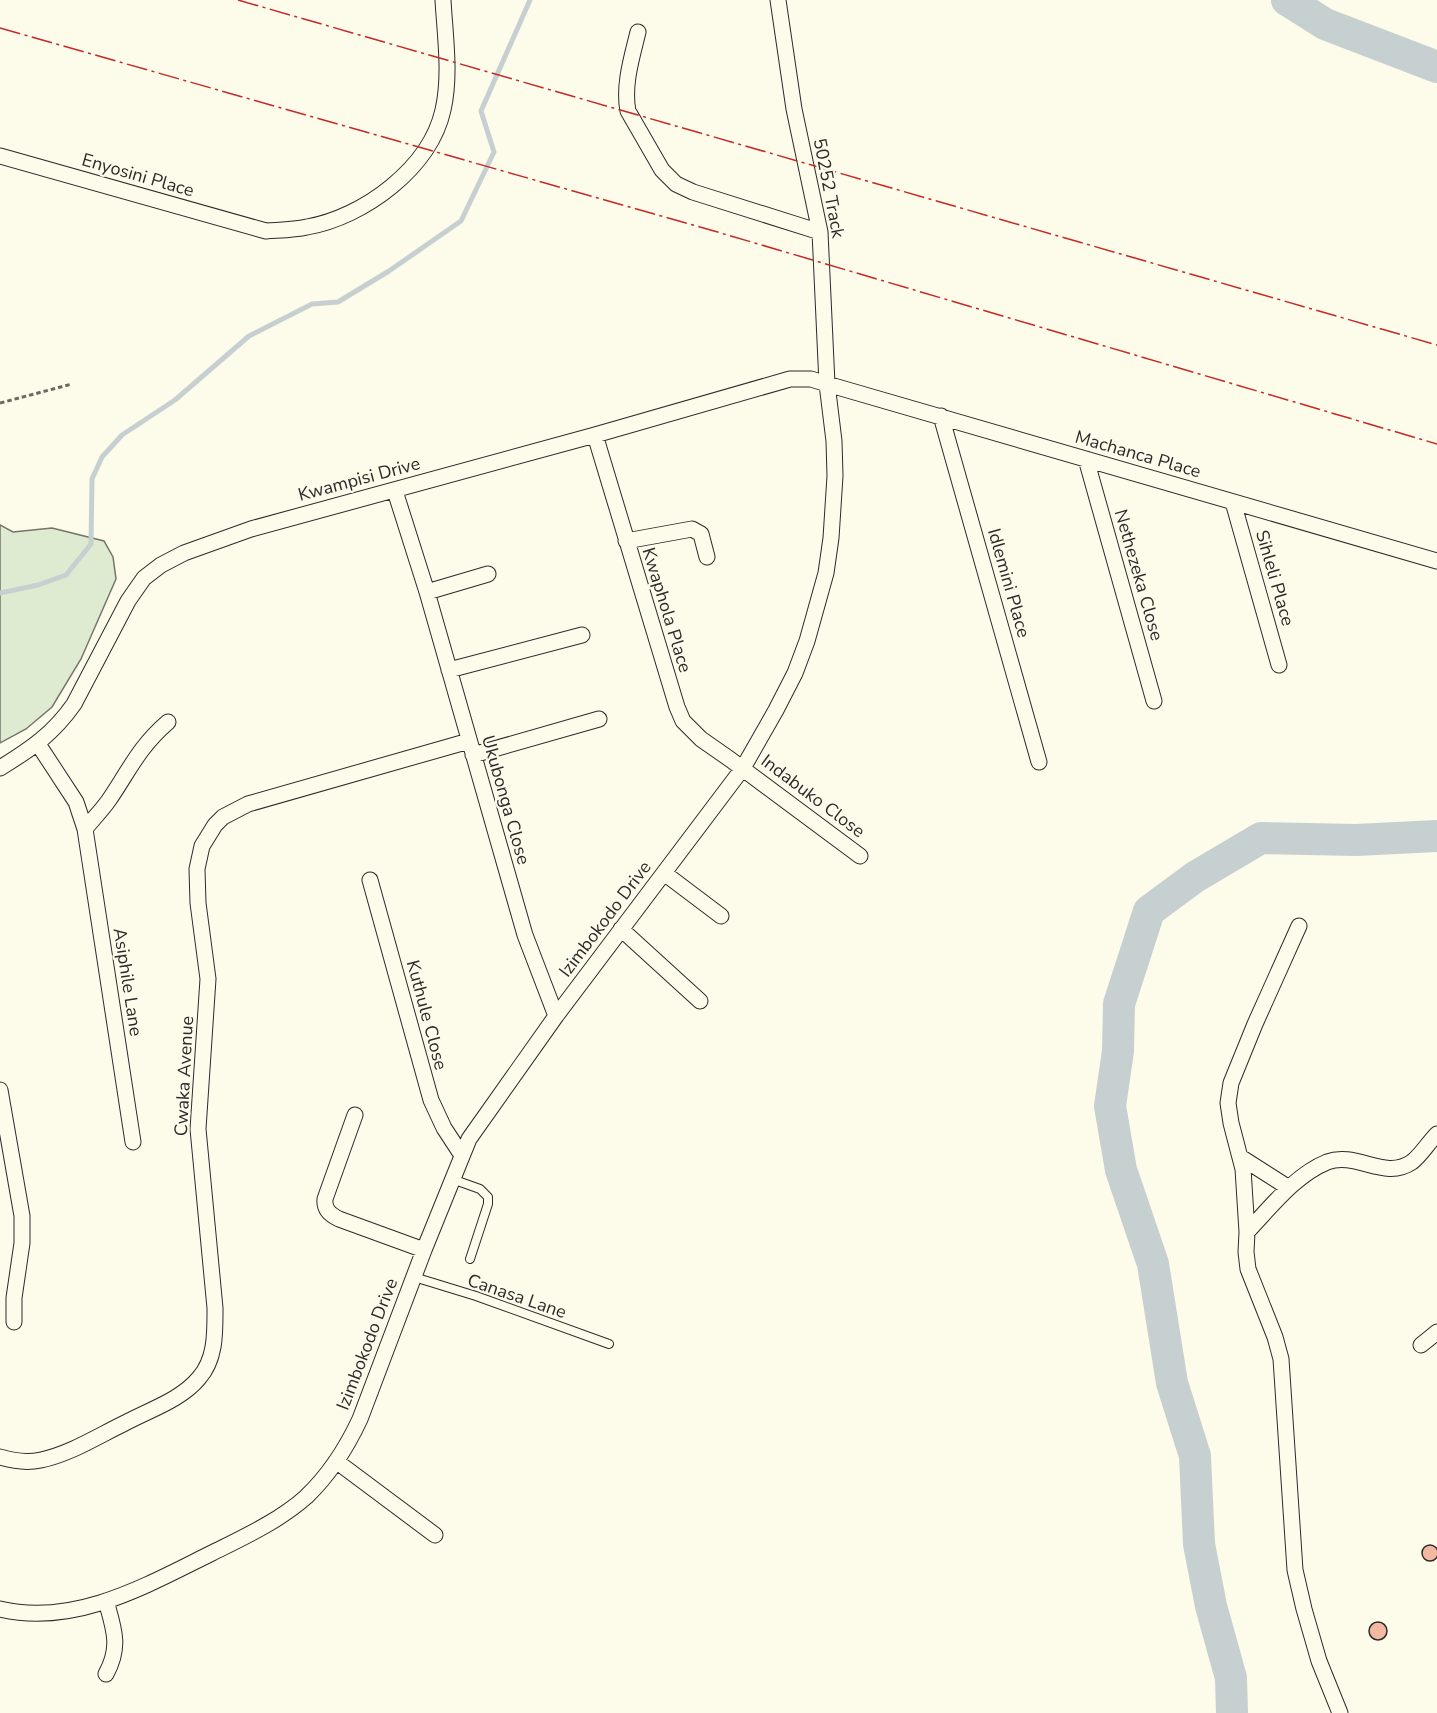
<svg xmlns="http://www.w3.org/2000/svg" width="1437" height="1713" font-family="'Nunito Sans',sans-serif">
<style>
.green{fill:#deebd1;stroke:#74746e;stroke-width:1.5}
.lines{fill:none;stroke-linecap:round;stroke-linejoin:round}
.stream{stroke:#c7d0d0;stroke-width:5}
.river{stroke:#c7d0d0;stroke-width:32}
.building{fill:#f2b8a0;stroke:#2b2b2b;stroke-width:1.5}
.service-casing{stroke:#2b2b2b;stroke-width:10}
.minor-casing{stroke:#2b2b2b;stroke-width:17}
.path{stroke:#6a6964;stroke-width:3;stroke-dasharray:4.5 3;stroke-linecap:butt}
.service{stroke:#fdfbea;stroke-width:8}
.minor{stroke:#fdfbea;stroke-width:15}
.power{stroke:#c62828;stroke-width:1.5;stroke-dasharray:21 4.5 3 4.5;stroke-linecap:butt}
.labels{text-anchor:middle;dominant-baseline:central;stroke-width:4.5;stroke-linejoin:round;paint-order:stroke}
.street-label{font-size:18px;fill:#2b2b2b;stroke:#fdfbea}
</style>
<rect width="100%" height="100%" fill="#fdfbea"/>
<path class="green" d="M0,525L13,532L52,528L104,541L113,557L116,579L81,659L52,707L26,729L0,743Z"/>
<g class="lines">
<path class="stream" d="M0,593L38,585L66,575L91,544L92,479L102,457L122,435L175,400L249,336L312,304L338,302L389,271L461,221L494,152L481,111L530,0"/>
<path class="river" d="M1287,0L1325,24L1437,67
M1232,1713L1231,1678L1211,1606L1199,1544L1195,1456L1172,1383L1153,1264L1121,1170L1110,1106L1118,1051L1119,1004L1149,911L1195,877L1261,838L1356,840L1437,836"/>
</g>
<path class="building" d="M1422 1553a8 8 0 1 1 16 0a8 8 0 1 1-16 0Z
M1369 1631a9 9 0 1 1 18 0a9 9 0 1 1-18 0Z"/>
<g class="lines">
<g class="service-casing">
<path id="service" d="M452,1179L480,1189L488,1197V1204L470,1259
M414,1277L476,1296L609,1344"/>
</g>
<g class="minor-casing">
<path id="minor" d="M638,32C632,57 623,85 628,111L662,170L676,184L693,192L820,232
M0,156L266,231C280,230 294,230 307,227C364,217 430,168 443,110C451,75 445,36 443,0
M941,416L1039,762
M595,435L677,707L683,721L701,739L731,760L860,856
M1086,459L1154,701
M395,491L427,592L525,935L556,1016
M1233,502L1279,665
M626,541L692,529L701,534L707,557
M427,592L488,574
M449,670L582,635
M38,744L76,802L85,829L133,1142
M473,755L599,719
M0,768C31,749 53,734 74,704L128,601L144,578L161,565L184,553L251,529L595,435L790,379H811L827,384L1437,561
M85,829C93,819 102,810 109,800C130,769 139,747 168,722
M664,873L721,916
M370,880L431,1100L444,1128L461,1154
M1299,926L1255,1024L1231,1083L1228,1103L1231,1123L1243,1169L1247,1232L1246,1252L1248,1269L1275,1337L1281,1359L1295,1570L1304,1609L1319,1661L1340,1713
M621,929L700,1001
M0,1090L22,1216V1243L14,1298V1322
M355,1115L325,1199C324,1209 329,1214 339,1219L424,1250
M1242,1158L1289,1188
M1247,1232C1270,1208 1295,1175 1327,1162C1357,1151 1384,1181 1412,1162C1422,1154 1428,1143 1437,1134
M1421,1345L1437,1332
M0,1457C13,1461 27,1463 41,1460C70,1454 98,1436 125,1423C149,1410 181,1400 199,1378C216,1359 215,1332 215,1308L198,1129L208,979L198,903L197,869L202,846L215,825L223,817L248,804L469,741
M336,1461L435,1535
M0,1609C75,1627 147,1585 212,1553C244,1537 279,1521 306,1497C329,1475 347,1447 360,1419L424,1250L469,1139L556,1016L743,768L776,710L795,673L807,641L826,573L831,538L835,476L834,441L827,384L820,232L794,109L778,0
M106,1674C121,1647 114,1629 106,1601"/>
</g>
<path class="path" d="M0,403L72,384"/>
<use href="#service" class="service"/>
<use href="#minor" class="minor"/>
<path class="power" d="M238,0L1437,345
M0,28L714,231L1437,444"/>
</g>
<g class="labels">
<g class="street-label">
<text transform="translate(138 175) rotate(16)">Enyosini Place</text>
<text transform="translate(829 188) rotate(79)">50252 Track</text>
<text transform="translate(1138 454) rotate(16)">Machanca Place</text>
<text transform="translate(359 479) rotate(-15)">Kwampisi Drive</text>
<text transform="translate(1139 575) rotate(74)">Nethezeka Close</text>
<text transform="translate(1275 578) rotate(74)">Sihleli Place</text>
<text transform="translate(1009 583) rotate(74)">Idlemini Place</text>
<text transform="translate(667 610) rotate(73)">Kwaphola Place</text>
<text transform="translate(813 796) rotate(37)">Indabuko Close</text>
<text transform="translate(506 800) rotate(74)">Ukubonga Close</text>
<text transform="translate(605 919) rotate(-53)">Izimbokodo Drive</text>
<text transform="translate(128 982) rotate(81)">Asiphile Lane</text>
<text transform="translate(427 1015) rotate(75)">Kuthule Close</text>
<text transform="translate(184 1076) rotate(-87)">Cwaka Avenue</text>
<text transform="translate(517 1296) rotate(19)">Canasa Lane</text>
<text transform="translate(367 1344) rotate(-69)">Izimbokodo Drive</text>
</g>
</g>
</svg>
